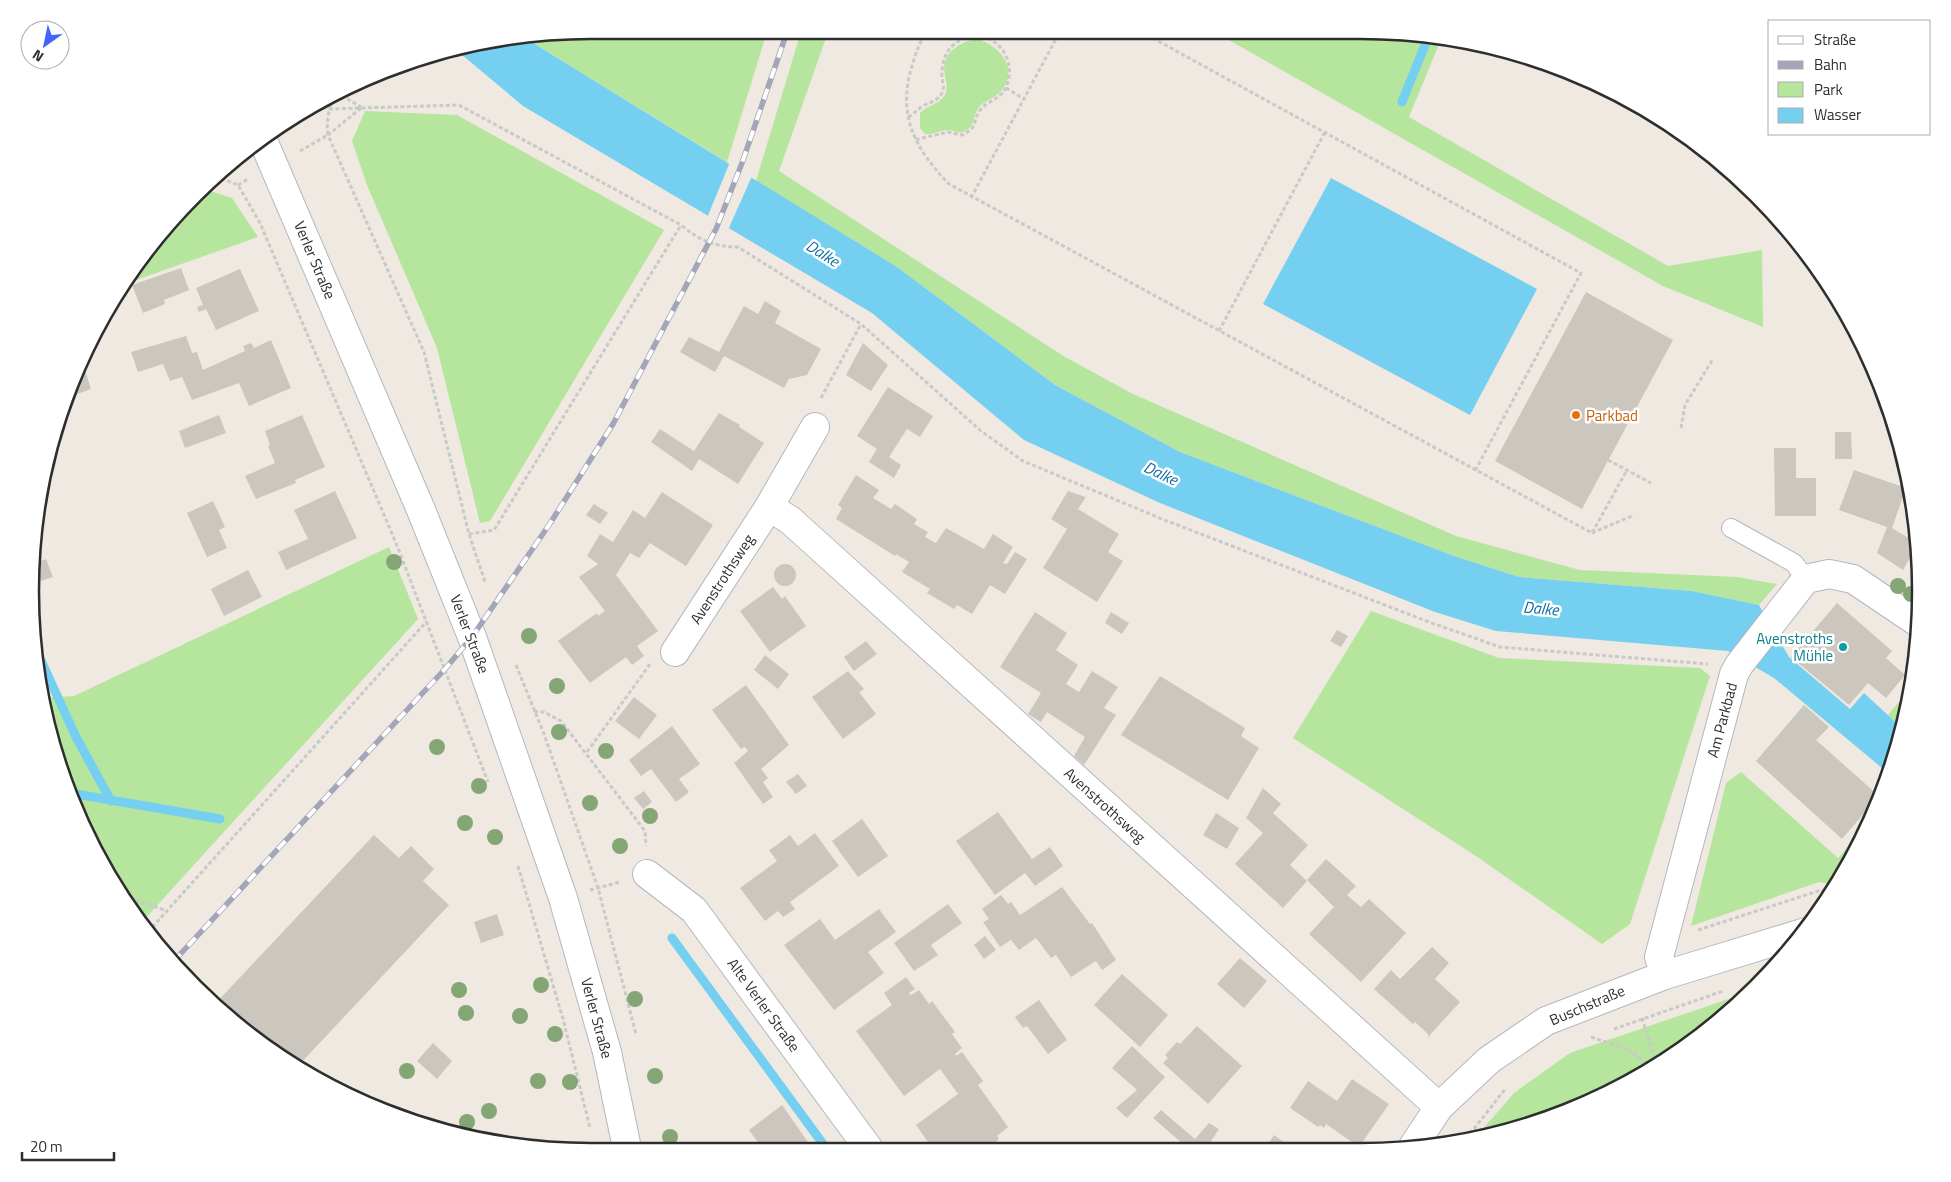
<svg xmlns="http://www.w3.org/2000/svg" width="1951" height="1182" font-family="'Titillium Web',sans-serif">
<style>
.green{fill:#b6e59e}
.water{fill:#75cff0}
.pier{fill:#efe9e1}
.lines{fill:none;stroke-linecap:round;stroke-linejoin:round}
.stream{stroke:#75cff0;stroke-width:9}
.building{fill:#cbc7bf}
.service-casing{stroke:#b4b7c1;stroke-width:20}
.minor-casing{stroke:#b4b7c1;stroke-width:30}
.secondary-casing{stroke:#b4b7c1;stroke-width:30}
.path{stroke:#c9c9c9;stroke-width:3;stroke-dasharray:4 2.5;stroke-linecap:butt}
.service{stroke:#fff;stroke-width:18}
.minor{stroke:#fff;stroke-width:28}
.secondary{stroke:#fff;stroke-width:28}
.rail-casing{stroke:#a3a6b8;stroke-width:5.5}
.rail{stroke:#fff;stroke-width:4;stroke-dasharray:11;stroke-linecap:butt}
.tree{fill:#84a574}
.food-dot{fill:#e8710a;stroke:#fff;stroke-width:2}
.culture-dot{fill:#0f9aa8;stroke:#fff;stroke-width:2}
.labels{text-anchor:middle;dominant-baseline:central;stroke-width:5;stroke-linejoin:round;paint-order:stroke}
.street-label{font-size:15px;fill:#2e2e2e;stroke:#fff}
.food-label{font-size:15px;fill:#c56008;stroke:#fff;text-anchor:start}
.culture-label{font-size:15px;fill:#0d838f;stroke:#fff;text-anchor:end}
.water-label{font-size:16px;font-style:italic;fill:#0d6fa3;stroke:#fff}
.rim{fill:none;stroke:#2e2e2e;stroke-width:2.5}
</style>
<rect width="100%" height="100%" fill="#efe9e1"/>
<path class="green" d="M520,35H766L727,162Z
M800,35H827L779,171L1065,357L1133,394L1456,536L1580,570L1737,577L1777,584L1759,605L1692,591L1519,577L1454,556L1180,452L1055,385L897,267L756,181Z
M1220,35H1433L1442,37L1409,117L1668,266L1762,250L1763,327L1663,286Z
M978,39C1002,47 1021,72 998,94C992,99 983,102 979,107C972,116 976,127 963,132C957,133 953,130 948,130C939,130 933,135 925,134L920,128V113C927,105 939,105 945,95C949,87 944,76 944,67C945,51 963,40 978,39Z
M365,111L457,115L664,230L490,521L480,523L437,348L367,185L352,141Z
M201,188L232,198L258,237L122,285Z
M389,547L418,619L141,923L125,903L60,771L43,698L74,696Z
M1371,611L1499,658L1700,668L1710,676L1630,924L1602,944L1476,856L1293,738Z
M1910,689L1903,729L1888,715Z
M1741,772L1838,858L1870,822L1863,839L1835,885L1819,882L1691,926L1726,783Z
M1749,992L1730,1013L1640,1077L1505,1133L1475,1138L1514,1093L1570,1053Z"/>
<path class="water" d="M520,35L897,267L1055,385L1180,452L1454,556L1519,577L1692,591L1759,605L1789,657L1850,709L1864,693L1903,729L1888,773L1774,678L1728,651L1496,631L1435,612L1160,503L1024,440L872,313L523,106L455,49Z
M1331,178L1537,289L1470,415L1263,304Z"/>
<path class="pier" d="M730,162L752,176L728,230L707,218Z"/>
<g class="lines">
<path class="stream" d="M1402,102L1429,35
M34,645L75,735L111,801
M70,793L220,819
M672,938L826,1148"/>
</g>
<path class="building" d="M181,268L189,290L164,300L165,304L143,313L132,285Z
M240,269L259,311L216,330L206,309L199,312L197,307L203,305L196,288Z
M1586,292L1673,340L1582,509L1495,461Z
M765,301L781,311L775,323L821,349L807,375L789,379L784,388L724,356L715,372L680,352L689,337L719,352L744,306L758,314Z
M186,336L192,353L197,352L203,370L245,351L243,346L251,343L254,348L271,340L291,388L249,406L239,383L192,400L182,377L170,381L163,364L138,372L131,352Z
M863,343L888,365L871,391L846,375Z
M83,364L91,389L77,394L73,383Z
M888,387L933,416L920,437L907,429L889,457L901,465L894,478L869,462L877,449L857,436Z
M719,413L740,425L739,427L764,443L738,484L699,459L692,471L651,442L660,429L694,451Z
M219,415L226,433L185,448L179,431Z
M302,415L325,467L295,480L296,483L256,499L245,476L275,463L268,446L270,445L265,431Z
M1835,432H1851L1852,459H1835Z
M1774,448H1796V478H1816V516H1775Z
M1854,470L1906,488L1892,528L1907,537L1912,528L1917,530V553L1914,551L1903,570L1877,553L1887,527L1839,510Z
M856,475L879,490L873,498L891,509L895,504L917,519L914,524L928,532L925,537L936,543L946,528L984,549L993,534L1013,547L1003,563L1007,564L1015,552L1027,559L1005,594L990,585L972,614L957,605L954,609L927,593L930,589L902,572L909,562L896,554L895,556L836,519L842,508L838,505Z
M335,491L357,538L286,570L278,552L308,539L294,510Z
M1068,491L1086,497L1078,509L1119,534L1108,552L1123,561L1097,602L1043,568L1067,529L1051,519Z
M662,492L713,525L686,566L650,543L639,558L630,553L616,575L658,631L637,646L644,656L632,665L626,657L590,683L558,641L597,613L598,616L605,611L579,577L598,564L587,556L600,534L613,542L633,510L645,518Z
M213,501L225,527L219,530L227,548L207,557L187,513Z
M594,504L608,513L600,524L586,515Z
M46,559L53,577L41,581L34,564Z
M774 575a11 11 0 1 1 22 0a11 11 0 1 1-22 0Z
M248,570L262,597L224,616L211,589Z
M773,587L782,599L785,596L806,626L770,652L740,611Z
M1837,603L1892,651L1886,658L1905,675L1886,698L1868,683L1849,705L1791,657Z
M1035,612L1067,633L1056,650L1078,665L1066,684L1079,692L1092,671L1118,687L1104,708L1116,715L1084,765L1074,756L1085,737L1047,712L1041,722L1028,714L1041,693L1000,667Z
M1111,612L1129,623L1122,634L1105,623Z
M1337,630L1348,636L1341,647L1330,641Z
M866,641L877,654L854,671L844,657Z
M765,655L789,674L778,689L754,670Z
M848,671L864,689L859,692L876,714L843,739L812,697Z
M1160,676L1245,728L1241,736L1259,748L1228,800L1121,735Z
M746,685L789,745L761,769L768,778L763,782L773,797L763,804L734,763L748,751L745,747L741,749L712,710Z
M634,697L657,715L639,739L615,721Z
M1804,705L1829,727L1816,740L1879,796L1842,839L1756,761Z
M672,726L700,764L679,779L689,792L676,802L651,769L641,776L629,760Z
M798,774L807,786L796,794L786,782Z
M1263,788L1281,804L1273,813L1308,845L1290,865L1307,881L1283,908L1235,864L1263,833L1246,818Z
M644,791L652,802L643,809L634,798Z
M998,812L1032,859L1050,847L1063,866L1035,886L1025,873L995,895L956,841Z
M1216,813L1239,828L1227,849L1203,835Z
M862,819L888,856L858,877L832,841Z
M815,833L839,866L790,902L795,909L783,917L778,911L765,921L740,888L777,861L769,850L774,847L790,835L798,846Z
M374,835L399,858L411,846L434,869L423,881L449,905L299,1065L250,1036L214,1005Z
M1326,859L1356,886L1347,895L1361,907L1369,899L1406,933L1361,982L1309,934L1334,907L1307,880Z
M1062,887L1090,924L1092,923L1116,960L1102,970L1096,961L1071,977L1056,955L1051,958L1036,938L1019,950L1011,940L1000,947L983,922L989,919L982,909L1001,895L1008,904L1011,902L1020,915Z
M948,904L962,923L931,945L938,955L914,971L894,943Z
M879,909L896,932L868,952L884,973L834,1010L784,945L820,919L835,940Z
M497,914L504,935L481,943L474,922Z
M985,936L996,950L984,959L974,945Z
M1432,947L1449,963L1435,979L1460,1002L1428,1037V1034L1415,1022L1413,1024L1374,989L1391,970L1400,979Z
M1240,958L1267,981L1244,1008L1217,984Z
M1122,974L1168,1015L1140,1047L1094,1005Z
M906,977L915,989L909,993L911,995L919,990L929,1004L932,1001L955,1032L952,1034L962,1048L955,1054L956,1056L962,1052L983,1081L978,1085L1008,1127L997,1136L999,1139L987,1149H933L916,1125L958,1094L940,1069L904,1096L856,1031L892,1005L884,993Z
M1039,1000L1067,1040L1048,1054L1027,1026L1023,1028L1015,1017Z
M1197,1026L1242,1066L1208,1104L1163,1063L1168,1058L1165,1055L1177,1042L1180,1044Z
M433,1043L452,1061L437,1079L417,1061Z
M1132,1046L1165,1077L1127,1118L1116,1108L1137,1090L1112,1068Z
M1352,1079L1389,1104L1359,1147L1326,1124L1324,1128L1320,1125L1318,1127L1290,1108L1308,1081L1337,1101Z
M782,1105L810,1145L805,1148H762L749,1130Z
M1161,1110L1195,1139L1209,1123L1219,1129L1206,1149L1208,1150H1190L1153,1118Z
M1274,1135L1285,1143L1286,1142L1299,1150H1264Z"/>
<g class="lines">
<g class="service-casing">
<path id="service" d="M1731,528L1794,563L1806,579"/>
</g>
<g class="minor-casing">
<path id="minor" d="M769,507L790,520L1439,1107
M675,652L769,507L815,427
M647,874L694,910L869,1149
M1665,975L1659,957L1734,674L1739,665L1806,579L1829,574L1853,579L1920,624
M1412,1148L1439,1107L1489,1060L1546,1021L1665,975L1806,932"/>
</g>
<g class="secondary-casing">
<path id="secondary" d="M262,138L421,510L472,637L563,898L607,1052L627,1148"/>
</g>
<path class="path" d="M925,35C919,43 916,53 913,63C896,113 914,148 949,184L1592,533L1627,470
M1147,35L1581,273L1475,471
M1006,88L1024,99
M336,92L361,107
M317,104L328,109L459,105L681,225C699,240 714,247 738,247L861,324L981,431L1023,461L1162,519L1429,622L1500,647L1708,664
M361,108L328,135L424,352L469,534L485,582
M908,117C914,114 918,109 923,106C931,101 940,101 943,90C944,87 943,83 942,79C941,62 946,46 963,39C993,26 1019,59 1006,87C1001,99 989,100 981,109C972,119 979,128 962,135L948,132L914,140
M300,151L328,135C326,119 329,108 335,93
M215,176L238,185L260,223L396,543L488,782
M238,185L248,179
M971,198L1058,35
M1219,331L1325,132
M821,398L861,324
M1681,428L1685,405L1713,359
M1608,460L1651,483
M1592,533L1634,515
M469,534L494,530L681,225
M516,665L544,734L598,888L636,1034
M534,711L544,712L561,721L645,831L646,846
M587,752L650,664
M518,866L563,1019L590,1128
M590,890L620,882
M124,902L130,898L167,911
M1698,930L1821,890L1830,892
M148,932L427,621
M1642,1018L1657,1065
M1614,1029L1723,991
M1591,1037L1629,1050L1652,1068
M1466,1139L1506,1088"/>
<use href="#service" class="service"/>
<use href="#minor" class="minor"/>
<use href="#secondary" class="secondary"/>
<g class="rail-casing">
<path id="rail" d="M173,962L445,669L472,637L549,525L613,424L716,229L742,163L786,35"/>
</g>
<use href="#rail" class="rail"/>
</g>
<g class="tree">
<circle cx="394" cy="562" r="8"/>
<circle cx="1898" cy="586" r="8"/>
<circle cx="1911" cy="594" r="8"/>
<circle cx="529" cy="636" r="8"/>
<circle cx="557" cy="686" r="8"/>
<circle cx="559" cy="732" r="8"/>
<circle cx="437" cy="747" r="8"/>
<circle cx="606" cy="751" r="8"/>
<circle cx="479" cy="786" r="8"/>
<circle cx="590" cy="803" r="8"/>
<circle cx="650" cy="816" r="8"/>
<circle cx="465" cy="823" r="8"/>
<circle cx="495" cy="837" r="8"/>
<circle cx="620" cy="846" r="8"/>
<circle cx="541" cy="985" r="8"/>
<circle cx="459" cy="990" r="8"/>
<circle cx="635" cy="999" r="8"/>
<circle cx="466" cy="1013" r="8"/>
<circle cx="520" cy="1016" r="8"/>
<circle cx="555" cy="1034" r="8"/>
<circle cx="407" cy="1071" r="8"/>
<circle cx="655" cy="1076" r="8"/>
<circle cx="538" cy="1081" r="8"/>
<circle cx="570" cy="1082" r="8"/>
<circle cx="489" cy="1111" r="8"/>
<circle cx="467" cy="1122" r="8"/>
<circle cx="670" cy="1137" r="8"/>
</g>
<circle class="food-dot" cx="1576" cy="415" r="5"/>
<circle class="culture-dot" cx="1843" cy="647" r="5"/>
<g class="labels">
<g class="street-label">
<text transform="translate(315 260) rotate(67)">Verler Straße</text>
<text transform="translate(722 579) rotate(-57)">Avenstrothsweg</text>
<text transform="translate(470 634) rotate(69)">Verler Straße</text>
<text transform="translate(1722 720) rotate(-75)">Am Parkbad</text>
<text transform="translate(1105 805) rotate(42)">Avenstrothsweg</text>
<text transform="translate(764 1005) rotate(54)">Alte Verler Straße</text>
<text transform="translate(1587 1005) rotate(-23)">Buschstraße</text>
<text transform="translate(597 1018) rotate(75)">Verler Straße</text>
</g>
<g class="food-label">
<text x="1586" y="415">Parkbad</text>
</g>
<g class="culture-label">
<text x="1833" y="638">Avenstroths<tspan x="1833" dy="17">Mühle</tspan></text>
</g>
<g class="water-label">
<text transform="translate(823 253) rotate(32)">Dalke</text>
<text transform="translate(1161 473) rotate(25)">Dalke</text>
<text transform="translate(1541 608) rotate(5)">Dalke</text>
</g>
</g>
<path d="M0 0H1951V1182H0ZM591 39H1360A552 552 0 0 1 1912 591V591A552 552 0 0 1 1360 1143H591A552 552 0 0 1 39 591V591A552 552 0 0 1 591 39Z" fill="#fff" fill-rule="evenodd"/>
<path class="rim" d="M591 39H1360A552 552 0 0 1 1912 591V591A552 552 0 0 1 1360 1143H591A552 552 0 0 1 39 591V591A552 552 0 0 1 591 39Z"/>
<rect x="1768" y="20" width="162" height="115" fill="#ffffff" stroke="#ababab"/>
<rect x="1778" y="36" width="25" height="8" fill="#ffffff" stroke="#ababab"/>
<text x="1814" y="45" font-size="15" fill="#2e2e2e">Straße</text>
<rect x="1778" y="61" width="25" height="8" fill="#a3a6b8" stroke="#ababab"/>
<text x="1814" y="70" font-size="15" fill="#2e2e2e">Bahn</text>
<rect x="1778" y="82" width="25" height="15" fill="#b6e59e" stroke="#ababab"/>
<text x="1814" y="95" font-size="15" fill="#2e2e2e">Park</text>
<rect x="1778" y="108" width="25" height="15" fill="#75cff0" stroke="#ababab"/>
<text x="1814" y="120" font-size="15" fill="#2e2e2e">Wasser</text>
<g transform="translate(45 45) rotate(213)"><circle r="24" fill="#ffffff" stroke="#ababab"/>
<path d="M0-4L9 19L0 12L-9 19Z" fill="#4264fb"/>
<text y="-8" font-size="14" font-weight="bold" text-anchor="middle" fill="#2e2e2e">N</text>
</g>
<path d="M22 1152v8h92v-8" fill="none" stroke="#2e2e2e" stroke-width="2.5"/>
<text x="30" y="1152" font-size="15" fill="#2e2e2e" stroke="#ffffff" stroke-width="4" paint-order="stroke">20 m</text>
</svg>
